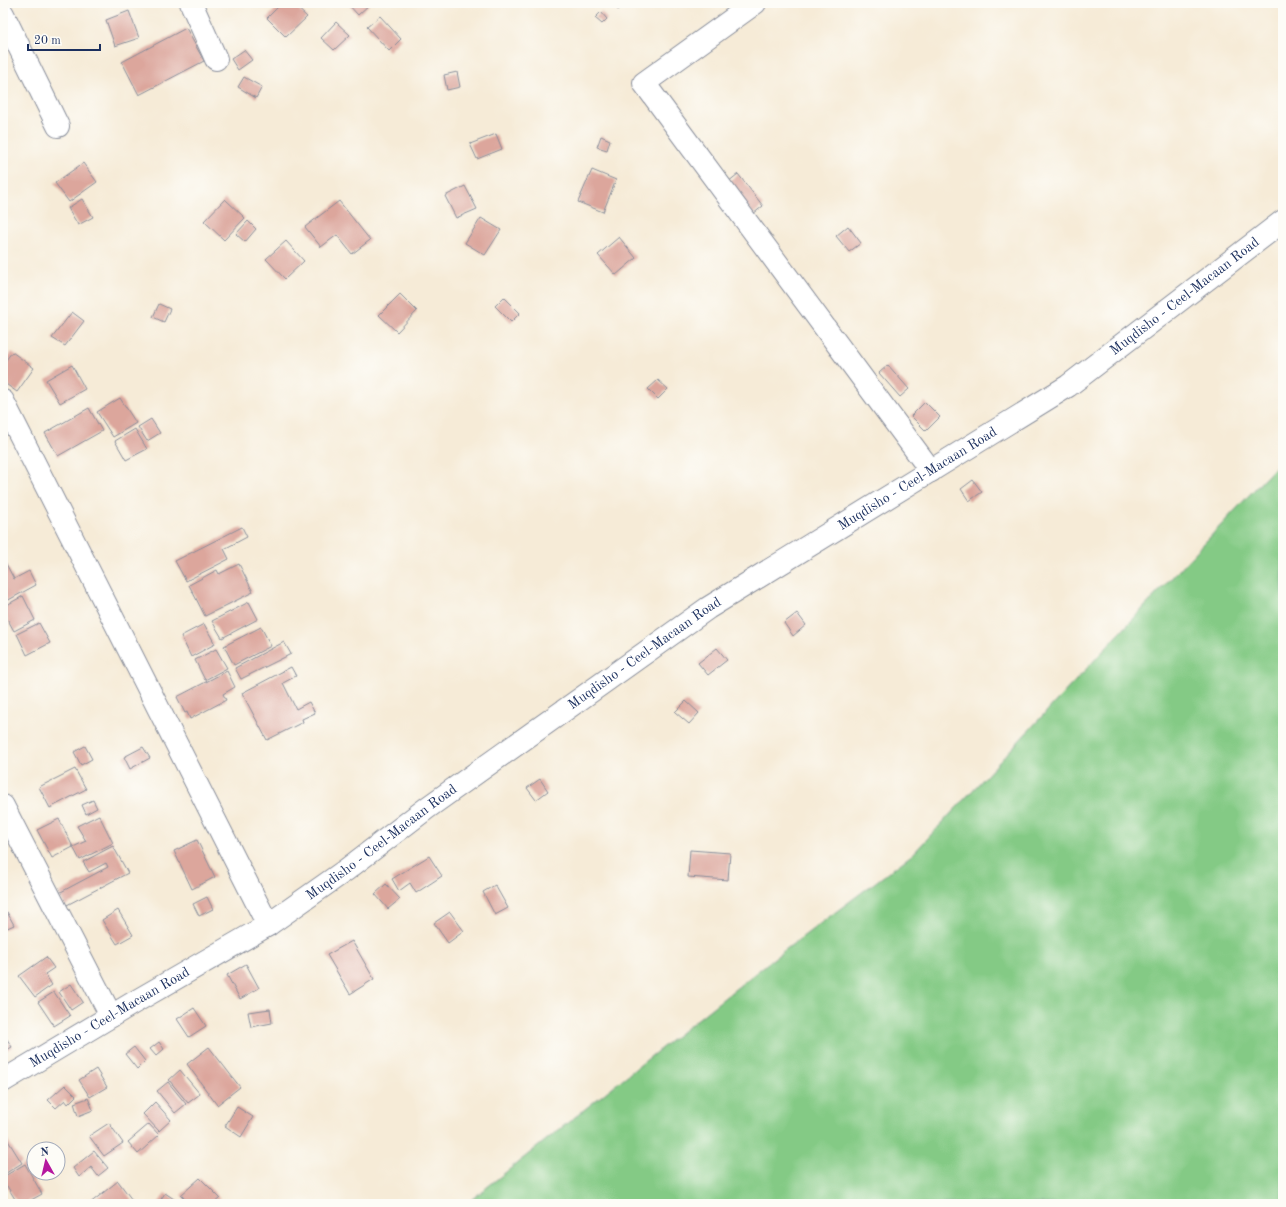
<svg xmlns="http://www.w3.org/2000/svg" width="1286" height="1207" font-family="'Old Standard TT',serif">
<style>
.green{fill:#84ca85;stroke:#507c72}
.building{fill:#dca69c}
.lines{fill:none;stroke-linecap:round;stroke-linejoin:round}
.minor-casing{stroke:#888d9a;stroke-width:24}
.minor{stroke:#fff;stroke-width:22}
.labels{text-anchor:middle;dominant-baseline:central;stroke-width:4;stroke-linejoin:round;paint-order:stroke}
.street-label{font-size:14px;fill:#1b2f5e;stroke:#fdfcf7}
</style>
<rect width="100%" height="100%" fill="#fdfcf7"/>
<filter id="ink" filterUnits="userSpaceOnUse"><feTurbulence type="fractalNoise" baseFrequency=".025" numOctaves="2"/><feDisplacementMap in="SourceGraphic" scale="8" xChannelSelector="R" yChannelSelector="G"/><feConvolveMatrix kernelMatrix="1 2 1 2 8 2 1 2 1" color-interpolation-filters="sRGB"/></filter>
<filter id="wash" filterUnits="userSpaceOnUse"><feTurbulence type="fractalNoise" baseFrequency=".012" numOctaves="4" result="noise"/><feDisplacementMap in="SourceGraphic" scale="16" xChannelSelector="R" yChannelSelector="G"/><feGaussianBlur stdDeviation="0.9" result="paint"/><feColorMatrix in="noise" values="0 0 0 0 0 0 0 0 0 0 0 0 0 0 0 0 0 1.4 0 .05"/><feComposite in="paint" operator="in"/></filter>
<g filter="url(#wash)">
<rect width="100%" height="100%" fill="#f6ebd7"/>
<path class="green" d="M1283,459V1204H466L773,959L913,854Z"/>
<g id="blocks">
<path class="building" d="M282,3H292L307,17L286,37L267,18Z
M347,3H371L358,15Z
M612,3H626L618,10Z
M129,11L139,38L115,46L106,20Z
M601,12L607,19L602,24L595,18Z
M380,16L401,39L389,51L367,27Z
M336,22L350,35L334,50L321,38Z
M186,28L204,61L139,95L122,62Z
M244,50L252,60L238,70L231,59Z
M457,72L460,87L447,90L444,75Z
M244,77L262,87L256,98L238,87Z
M496,134L502,149L477,159L470,144Z
M601,136L610,140L607,150L597,147Z
M83,163L97,182L69,202L55,183Z
M592,170L616,180L603,212L578,202Z
M738,174L763,206L753,214L728,182Z
M465,186L477,209L456,218L445,196Z
M82,199L93,217L78,225L68,208Z
M225,199L245,218L224,240L204,221Z
M339,201L370,240L352,254L337,235L321,247L305,227Z
M481,218L501,230L485,255L465,243Z
M248,221L256,229L245,242L236,234Z
M848,226L861,243L849,252L836,236Z
M619,237L636,258L616,275L598,255Z
M286,241L304,261L285,279L266,259Z
M400,294L417,311L397,332L379,315Z
M504,297L520,313L511,322L495,306Z
M159,304L170,309L164,322L153,317Z
M72,312L84,321L65,346L52,338Z
M12,352L34,368L17,392L3,382V364Z
M72,365L85,389L60,403L46,380Z
M888,365L909,389L900,397L879,373Z
M658,380L668,389L658,399L648,389Z
M120,398L136,423L113,437L97,412Z
M925,402L940,417L926,431L911,416Z
M89,408L102,431L58,456L45,433Z
M151,419L160,433L147,441L138,427Z
M135,429L147,449L126,460L115,441Z
M973,480L982,492L969,501L961,489Z
M242,527L247,537L224,549L229,559L186,581L175,561Z
M4,560L14,579L29,571L36,585L3,603V561Z
M239,564L253,592L205,616L189,585L217,570L219,574Z
M23,596L35,620L14,631L3,611V607Z
M249,602L258,619L222,638L212,621Z
M797,613L806,625L793,636L784,623Z
M39,623L50,643L27,655L17,634Z
M204,624L215,644L191,657L181,636Z
M261,627L271,646L234,665L224,646Z
M284,642L291,654L241,679L235,668Z
M717,648L727,660L708,675L698,663Z
M216,649L227,668L205,680L195,660Z
M291,667L296,676L283,683L296,709L309,702L315,713L302,719L303,722L267,740L242,693Z
M227,671L235,687L223,694L226,700L190,719L187,712L185,713L177,697Z
M686,701L699,713L689,724L675,712Z
M85,746L92,759L81,765L74,752Z
M143,747L150,758L130,769L124,757Z
M75,769L86,789L50,808L39,787Z
M540,779L548,791L536,800L527,788Z
M93,800L97,808L86,814L82,805Z
M99,815L113,843L80,860L73,847L86,841L77,826Z
M59,819L73,847L52,858L37,830Z
M197,840L215,877L192,889L174,851Z
M113,846L128,873L65,906L59,893L108,867L106,863L89,872L83,862Z
M690,850L730,853L728,880L688,877Z
M429,856L442,876L416,893L410,883L399,891L392,879Z
M386,884L400,899L388,909L375,894Z
M495,885L508,908L495,915L483,892Z
M207,897L213,909L199,916L193,904Z
M118,910L133,935L117,944L102,920Z
M7,912L14,925L3,930V914Z
M450,912L464,931L448,943L434,923Z
M352,941L374,979L350,994L327,955Z
M46,957L54,968L45,974L52,985L35,997L19,976Z
M246,964L259,988L240,999L227,975Z
M71,984L83,1002L71,1010L59,992Z
M54,992L70,1016L54,1026L38,1002Z
M194,1008L206,1026L189,1037L177,1019Z
M270,1009L272,1023L251,1027L248,1012Z
M3,1033L12,1047L3,1052Z
M159,1042L164,1049L156,1056L150,1049Z
M134,1047L145,1061L137,1069L125,1054Z
M209,1047L240,1087L217,1105L187,1064Z
M96,1069L107,1087L90,1097L79,1080Z
M180,1070L200,1094L188,1103L169,1080Z
M168,1082L186,1104L175,1113L157,1091Z
M65,1085L76,1096L68,1104L65,1100L56,1108L48,1100Z
M88,1098L93,1110L78,1116L74,1103Z
M155,1102L171,1120L159,1131L143,1114Z
M237,1107L253,1117L241,1137L225,1126Z
M109,1123L123,1143L104,1156L89,1136Z
M149,1124L159,1135L138,1154L128,1142Z
M7,1139L22,1163L3,1175V1142Z
M94,1151L108,1168L98,1176L91,1167L79,1177L73,1168Z
M25,1164L42,1194L24,1204H18L7,1186L3,1189V1177Z
M200,1178L220,1198L213,1204H190L181,1195Z
M118,1181L132,1200L127,1204H89Z
M165,1193L177,1201L175,1204H158Z"/>
</g>
</g>
<g filter="url(#ink)">
<use href="#blocks" fill-opacity="0" stroke="#888d9a" stroke-width="1"/>
<g class="lines">
<g class="minor-casing">
<g id="minor">
<path d="M191,3L216,59"/>
<path d="M755,3L644,83L931,471"/>
<path d="M3,14L58,126"/>
<path d="M3,401L268,925"/>
<path d="M3,806L111,1016"/>
<path id="s1" d="M3,1081L133,1003L268,925L346,870L427,808L708,608L1068,386L1283,221"/>
</g>
</g>
<use href="#minor" class="minor"/>
</g>
</g>
<g class="labels">
<g class="street-label">
<text stroke="none"><textPath href="#s1" startOffset="1420">Muqdisho - Ceel-Macaan Road</textPath></text>
<text stroke="none"><textPath href="#s1" startOffset="1096">Muqdisho - Ceel-Macaan Road</textPath></text>
<text stroke="none"><textPath href="#s1" startOffset="772">Muqdisho - Ceel-Macaan Road</textPath></text>
<text stroke="none"><textPath href="#s1" startOffset="448">Muqdisho - Ceel-Macaan Road</textPath></text>
<text stroke="none"><textPath href="#s1" startOffset="124">Muqdisho - Ceel-Macaan Road</textPath></text>
</g>
</g>
<rect width="1286" height="1207" fill="none" stroke="#fdfcf7" stroke-width="16"/>
<g transform="translate(46 1161) rotate(352)"><circle r="19" fill="#fdfcf7" stroke="#a3aaba"/>
<path d="M0-3L7 15L0 10L-7 15Z" fill="#b5179e"/>
<text y="-6" font-size="11" font-weight="bold" text-anchor="middle" fill="#1b2f5e">N</text>
</g>
<path d="M28 44v6h72v-6" fill="none" stroke="#1b2f5e" stroke-width="2"/>
<text x="34" y="44" font-size="12" fill="#1b2f5e" stroke="#fdfcf7" stroke-width="3" paint-order="stroke">20 m</text>
</svg>
